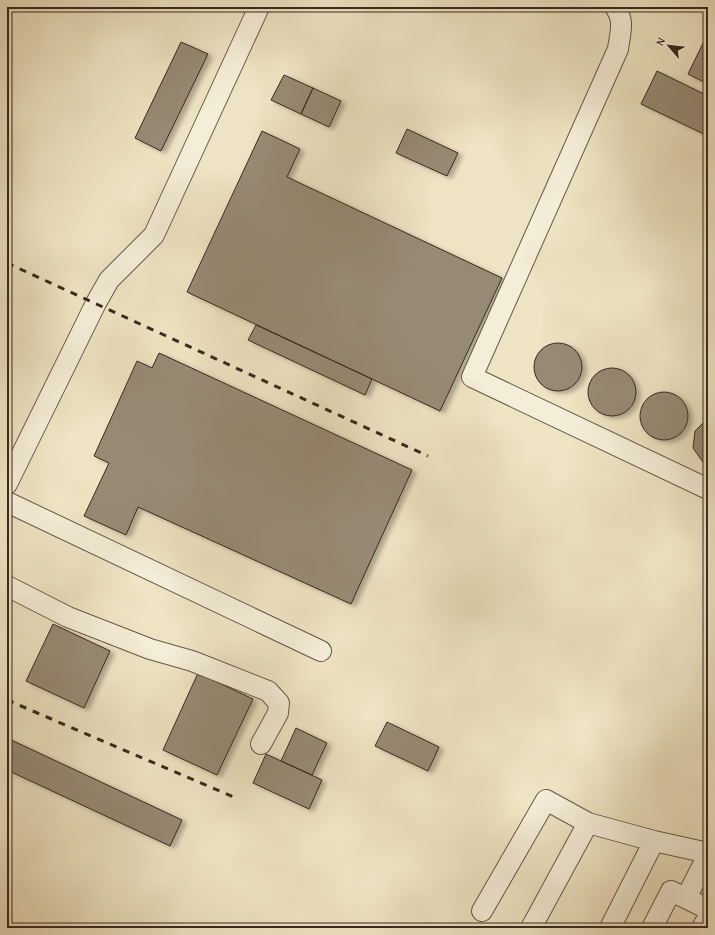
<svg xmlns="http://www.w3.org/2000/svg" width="715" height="935" font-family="'Gentium Book Plus',serif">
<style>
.building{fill:#978a74;stroke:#38291f;filter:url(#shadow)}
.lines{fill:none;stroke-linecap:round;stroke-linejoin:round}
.minor-casing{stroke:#665848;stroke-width:22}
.minor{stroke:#f4edd7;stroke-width:20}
.rail{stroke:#38291f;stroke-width:3;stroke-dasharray:7 7;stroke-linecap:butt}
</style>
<defs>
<filter id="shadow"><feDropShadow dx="4.5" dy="2.5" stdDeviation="2" flood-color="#0004"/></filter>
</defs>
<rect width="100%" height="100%" fill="#eee3c2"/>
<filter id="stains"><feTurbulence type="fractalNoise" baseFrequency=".005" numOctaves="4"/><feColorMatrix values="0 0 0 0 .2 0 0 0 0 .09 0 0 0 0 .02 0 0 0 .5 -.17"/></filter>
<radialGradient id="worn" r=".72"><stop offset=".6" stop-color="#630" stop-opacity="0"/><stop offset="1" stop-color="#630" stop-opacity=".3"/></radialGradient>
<path class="building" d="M708,33V84L688,74Z
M181,42L208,54L161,151L135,138Z
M657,71L708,96V136L641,104Z
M284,75L313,88L301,114L271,100Z
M313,88L341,101L329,127L301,114Z
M407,129L458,153L447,176L396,153Z
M262,131L300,149L287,177L502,278L440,411L187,292Z
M256,325L372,379L365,395L248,340Z
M534 367a24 24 0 1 1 48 0a24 24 0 1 1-48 0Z
M159,353L412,470L351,604L138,507L126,535L84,516L109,463L94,456L137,361L152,368Z
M588 392a24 24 0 1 1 48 0a24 24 0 1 1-48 0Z
M640 416a24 24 0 1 1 48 0a24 24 0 1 1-48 0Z
M707,419H708V463L703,462L693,448L695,431Z
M53,624L110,651L84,708L26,681Z
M198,673L253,699L217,775L163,750Z
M387,722L439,747L428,771L375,746Z
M296,728L327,743L312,775L281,761Z
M7,738L182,820L170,846L7,770Z
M266,754L322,780L309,809L253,783Z"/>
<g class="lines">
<g class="minor-casing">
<path id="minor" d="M615,7C625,20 620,34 618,49L472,377L708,489
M7,484L96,303L109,280L154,235L259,7
M7,502L321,651
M7,586L68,617L150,649L192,661L268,691L279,703L278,713L261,744
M686,898L708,855
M482,911L546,800L588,823L654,841L708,853
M531,928L588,823
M610,928L654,841
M652,928L671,891L708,909
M702,928L708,917"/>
</g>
<use href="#minor" class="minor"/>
<path class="rail" d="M7,263L428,456
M7,700L234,797"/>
</g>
<rect width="715" height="935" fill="none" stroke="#eee3c2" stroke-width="24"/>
<rect x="8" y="8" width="699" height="919" fill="none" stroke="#38291f" stroke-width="2"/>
<rect x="12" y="12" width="691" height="911" fill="none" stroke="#38291f"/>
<g transform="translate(669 46) rotate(298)" stroke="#f4edd7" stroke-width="3" paint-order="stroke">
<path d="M0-3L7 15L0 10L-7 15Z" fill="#38291f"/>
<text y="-6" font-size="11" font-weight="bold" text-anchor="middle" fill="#38291f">N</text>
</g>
<rect width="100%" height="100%" filter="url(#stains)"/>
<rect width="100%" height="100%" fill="url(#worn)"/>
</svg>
